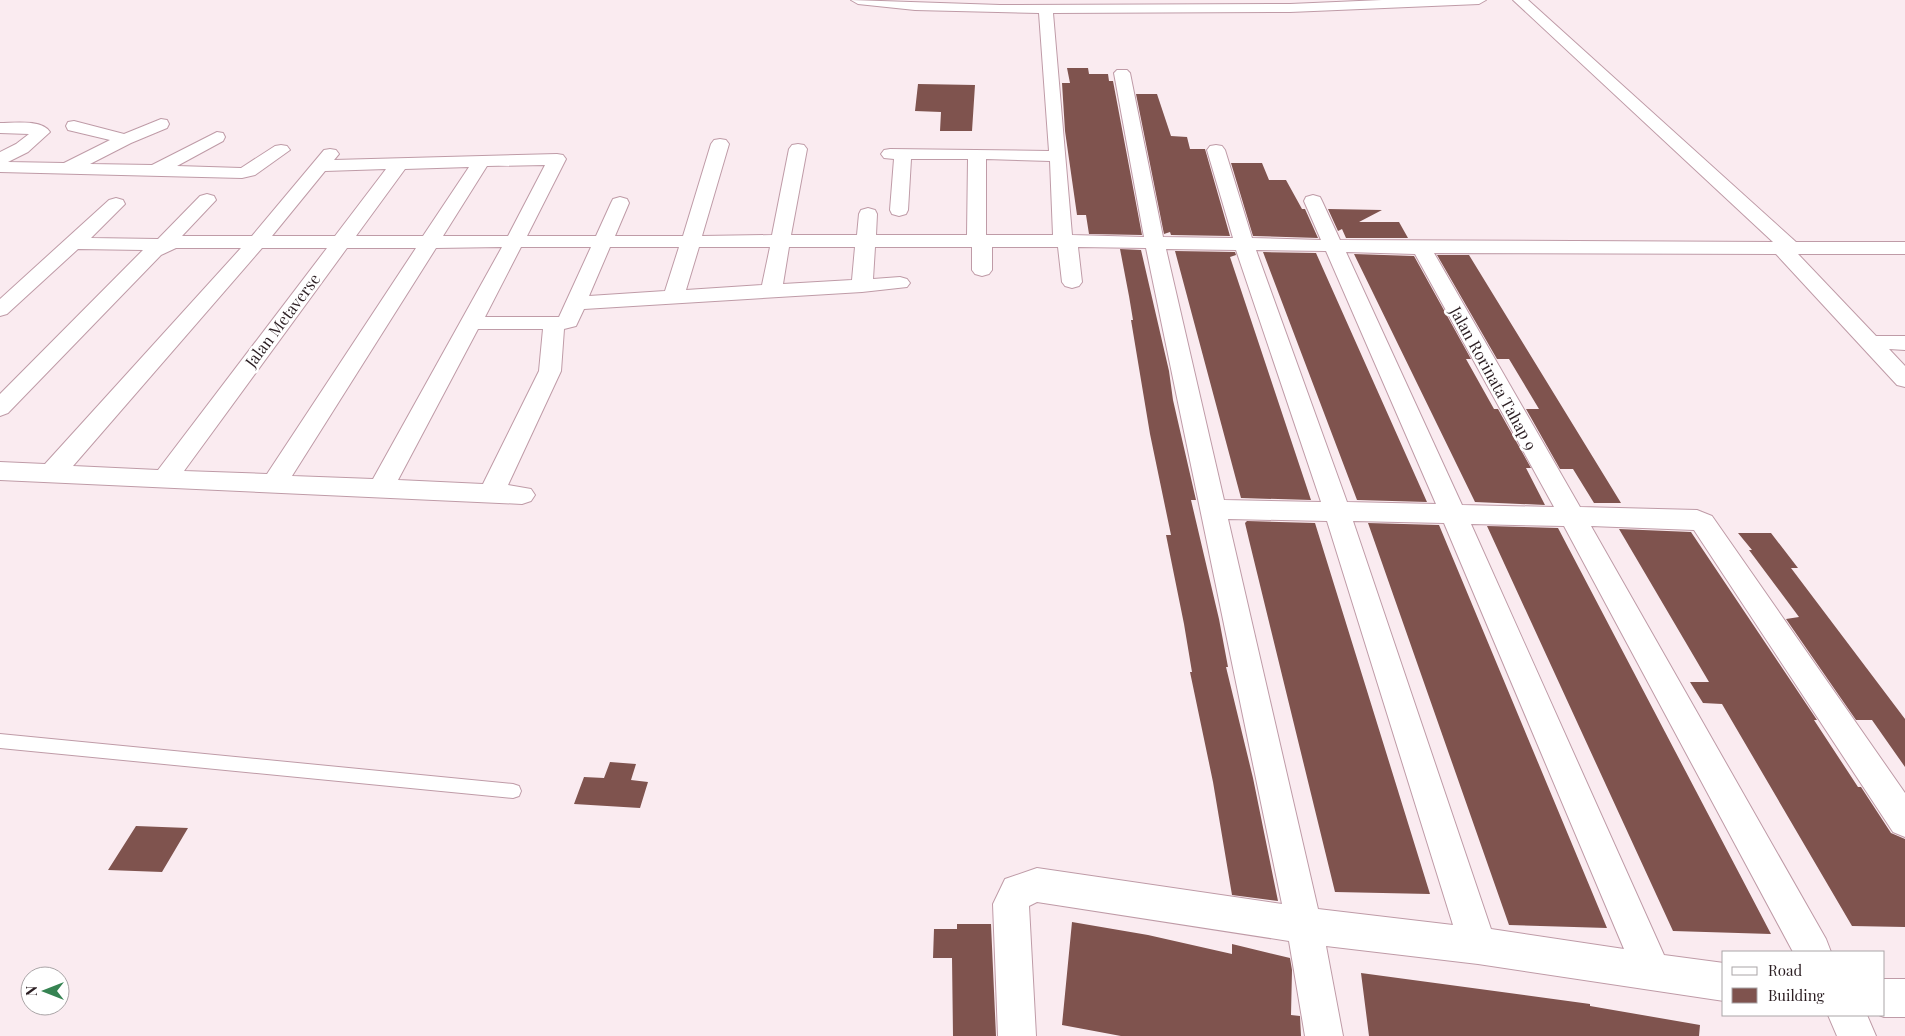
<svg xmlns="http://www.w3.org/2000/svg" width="1905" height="1036" font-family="'Playfair Display',serif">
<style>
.building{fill:#7f534e}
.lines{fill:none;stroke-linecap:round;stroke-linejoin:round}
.service-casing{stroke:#bf9ba7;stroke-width:2}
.minor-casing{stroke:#bf9ba7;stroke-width:2}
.service{fill:#fff;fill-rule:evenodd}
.minor{fill:#fff;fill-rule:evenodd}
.labels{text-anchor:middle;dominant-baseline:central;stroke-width:5;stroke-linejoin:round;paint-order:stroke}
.street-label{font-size:16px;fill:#2b1e22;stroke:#fff}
</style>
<rect width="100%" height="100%" fill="#faebf0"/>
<path class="building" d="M1067,68H1088L1089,74H1108L1109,81H1113L1142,235L1089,234L1086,215H1077L1065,131L1062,83H1070Z
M918,84L975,85L972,131H940L941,112L915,111Z
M1136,94H1157L1171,136L1187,137L1190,149H1205L1230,236L1171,235L1170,232L1164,234Z
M1231,163H1262L1269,180H1286L1302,209H1305L1318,238L1253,236Z
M1328,209L1382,210L1359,222H1399L1408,238H1346L1342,229L1338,231Z
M1120,249L1141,250L1169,371L1173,400L1196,500H1191L1219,619L1228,667H1226L1253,778L1278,901L1232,895L1213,782L1190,672H1192L1184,624L1166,535H1171L1150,434L1131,320H1133L1129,296Z
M1175,251L1235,252L1236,255L1230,257L1311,500L1241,498Z
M1263,252L1316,253L1427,502L1357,500Z
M1354,254L1414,256L1471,359H1466L1494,409H1498L1531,468H1526L1545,505L1475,502Z
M1437,255H1469L1621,503H1594L1573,469H1560L1526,409H1539L1509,359H1497Z
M1247,521L1315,523L1430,894L1335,892L1249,540L1245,523Z
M1368,523L1439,525L1607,928L1509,925Z
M1487,526L1558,528L1771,934L1673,931Z
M1619,529L1691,532L1817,720H1814L1858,787H1861L1891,833L1905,839V927L1852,926L1722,704L1703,703L1690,682H1709Z
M1738,533H1771L1798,568H1791L1905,719V767L1872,720H1856L1786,619L1799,617L1749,550H1752Z
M610,762L636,764L631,780L648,782L640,808L574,804L584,777L604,778Z
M136,826L188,828L162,872L108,870Z
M1072,922L1148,935L1232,954V944L1290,958L1292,970L1291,1015L1300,1016L1301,1036H1121L1062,1025Z
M957,924H991L996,1036H953L952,958H933L934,929H957Z
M1361,973L1590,1004V1006L1700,1025L1699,1036H1369Z"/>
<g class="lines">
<g class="service-casing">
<path id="service" d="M0,734L513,784L519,786L521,791L519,796L513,798L0,748Z"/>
</g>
<g class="minor-casing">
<path id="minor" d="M851,0L1000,5L1290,4L1382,0H1486L1479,4L1290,12L1053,13L1072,235L1144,237L1114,73L1117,70H1127L1130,73L1163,237L1233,238L1207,150L1210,146L1216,145L1222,146L1225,150L1252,238L1321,240L1304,201L1306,197L1313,195L1320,197L1322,201L1340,240L1773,242L1513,0H1528L1796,242H1905V254H1798L1876,336H1905V350L1889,349L1905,366V387L1897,385L1776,254L1434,253L1580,507L1697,510L1712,516L1905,793V837L1893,832L1694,530L1591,526L1826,939L1831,952H1793L1564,526L1471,524L1664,955L1724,963V1001L1478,964L1326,946L1343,1036H1305L1289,941L1037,902L1029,906L1036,1036H998L993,904L1005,879L1037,868L1282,904L1146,248L1078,247L1082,282L1079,286L1072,288L1065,286L1062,282L1058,247H992V270L989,274L982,276L975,274L972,270V247H875L873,279L900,277L907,279L910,283L907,287L862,292L584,309L576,326L564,329L561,371L508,485L531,489L535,495L531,501L522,504L0,480V462L45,464L241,248H176L161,255L8,413L0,416V394L143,250L78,249L7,314L0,316V299L109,200L116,198L123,200L125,204L91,238L158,239L200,196L207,194L214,196L216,200L182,236H252L324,150L330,149L336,150L339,154L334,160L557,154L563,155L566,159L527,236H596L611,203L613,199L620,197L627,199L629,203L615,236H683L711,144L714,140L720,139L726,140L729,144L702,236L772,235L789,149L792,145L798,144L804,145L807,149L791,235H857L859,214L861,210L868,208L875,210L877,214L876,235H967L968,159H911L908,210L906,214L899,216L892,214L890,210L894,159L884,158L881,154L884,150L890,149L1049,151L1039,13L915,10L858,4ZM986,159L1050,161L1053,235H986ZM545,165L508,236H443L487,166ZM469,167L423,236H356L405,169ZM386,169L335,236H272L325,171ZM502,247L373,479L292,476L436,248ZM521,247H591L559,317H485ZM610,247H679L665,291L589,296ZM699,247H770L762,285L686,290ZM789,247H855L852,280L783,284ZM262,248H327L158,470L73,466ZM347,248H416L267,474L184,471ZM1166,249L1236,250L1321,502L1224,500ZM1256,250L1326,251L1436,504L1347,502ZM1346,252L1415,254L1554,507L1462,505ZM478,329H543L539,371L483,484L398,480ZM1228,519L1327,521L1453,925L1318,909ZM1353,521L1444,523L1624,949L1491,929Z
M161,119L167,120L169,124L167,128L131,143L90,164L152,165L217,132L223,133L225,137L223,141L177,166L241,168L275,146L281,145L287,146L290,150L255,175L242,178L0,172V152L16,144L29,134L0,133V123C14,123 42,119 50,132L28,152L8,162L64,163L110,140L68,130L66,126L68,122L74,121L124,134Z
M1884,979H1905V1017H1884L1879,1015H1884Z
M1828,1015H1867L1876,1036H1837Z"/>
</g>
<use href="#service" class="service"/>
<use href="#minor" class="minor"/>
</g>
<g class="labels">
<g class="street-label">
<text transform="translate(282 320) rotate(-53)">Jalan Metaverse</text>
<text transform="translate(1494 378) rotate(61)">Jalan Rorinata Tahap 9</text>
</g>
</g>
<rect x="1722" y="951" width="162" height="65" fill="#ffffff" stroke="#aaa5a7"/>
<rect x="1732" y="967" width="25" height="8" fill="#ffffff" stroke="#aaa5a7"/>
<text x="1768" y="976" font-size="15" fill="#2b1e22">Road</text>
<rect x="1732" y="988" width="25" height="15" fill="#7f534e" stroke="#aaa5a7"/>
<text x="1768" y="1001" font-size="15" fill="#2b1e22">Building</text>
<g transform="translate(45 991) rotate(270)"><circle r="24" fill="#ffffff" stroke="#aaa5a7"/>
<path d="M0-4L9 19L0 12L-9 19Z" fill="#368352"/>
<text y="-8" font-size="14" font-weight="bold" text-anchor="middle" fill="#2b1e22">N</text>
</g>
</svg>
